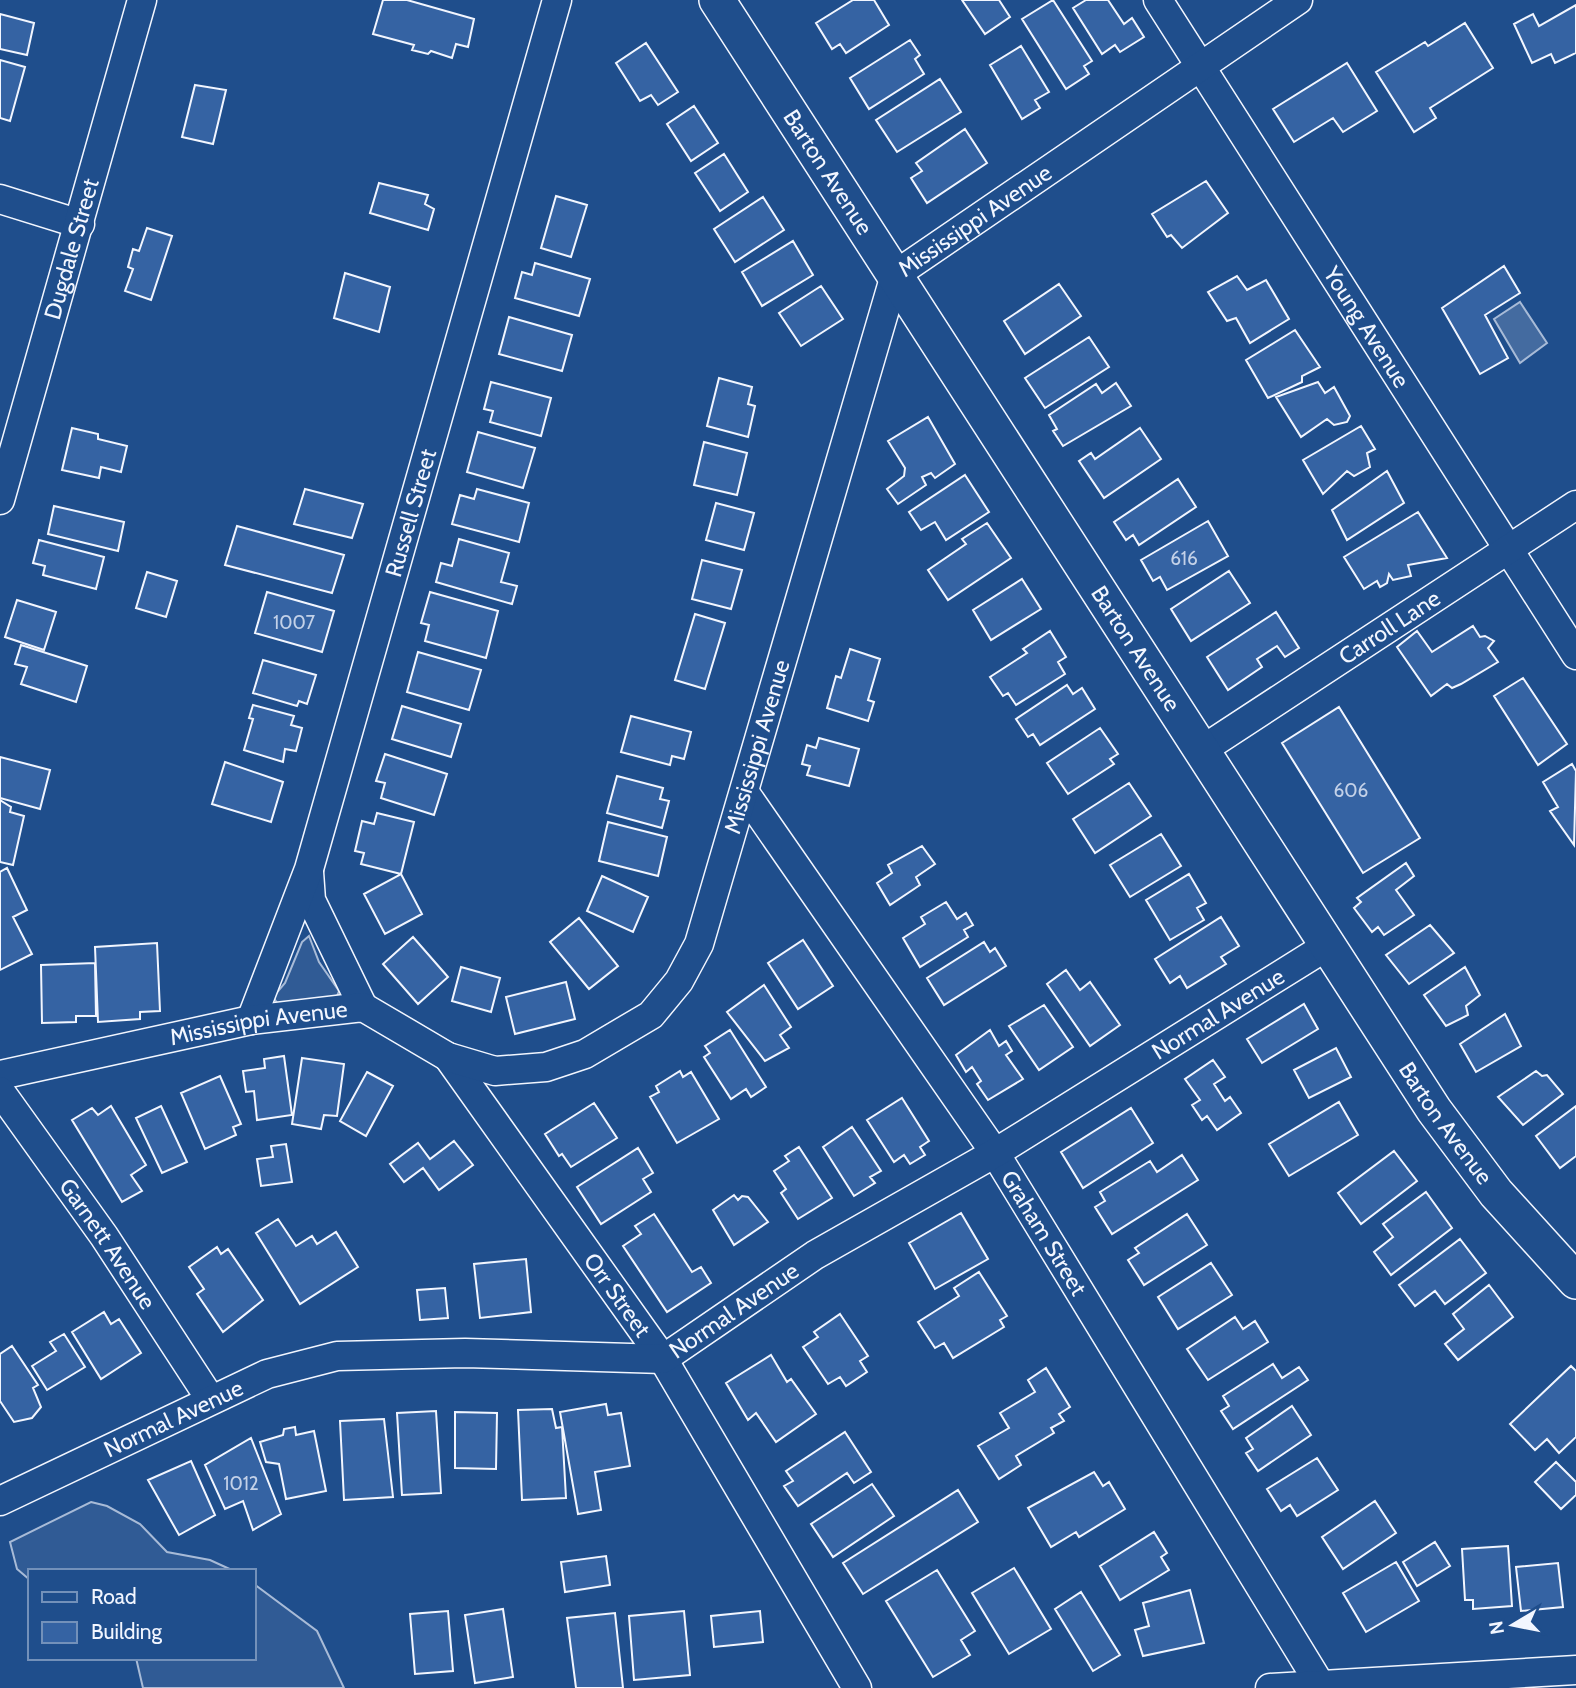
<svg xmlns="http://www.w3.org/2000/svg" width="1576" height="1688" font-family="Cabin,sans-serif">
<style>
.built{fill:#305b95;stroke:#a8bbd7;stroke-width:2}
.water{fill:#446ba0;stroke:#a8bbd7;stroke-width:2}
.building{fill:#3563a3;stroke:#f2f6ff;stroke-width:2}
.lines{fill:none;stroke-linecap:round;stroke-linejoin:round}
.minor-casing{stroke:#f2f6ff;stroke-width:31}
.major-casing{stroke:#f2f6ff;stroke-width:38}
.minor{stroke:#1f4e8c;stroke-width:28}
.major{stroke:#1f4e8c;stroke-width:35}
.labels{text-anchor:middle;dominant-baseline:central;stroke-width:5;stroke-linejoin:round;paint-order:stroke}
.number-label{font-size:19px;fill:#c3d1e8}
.street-label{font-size:23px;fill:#f2f6ff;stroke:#1f4e8c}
</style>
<rect width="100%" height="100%" fill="#1f4e8c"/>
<path class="built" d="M309,936L319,962L339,991L337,996L278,1004L273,997L285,983L302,942Z
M91,1502L107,1506L140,1524L167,1552L210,1560L234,1571H30V1580L17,1569L10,1542Z
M254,1584L317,1631L344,1688H143L136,1658H254Z"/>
<path class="water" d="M1520,302L1547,343L1520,363L1494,319Z"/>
<path class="building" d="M383,0H407L474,19L468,47L456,44L452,58L431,51L428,54L412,50L414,45L373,34Z
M853,0H874L889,25L846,53L840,44L832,49L816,23Z
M962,0H999L1010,17L985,34Z
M1053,0L1092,61L1084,66L1089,74L1066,89L1022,19Z
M1086,0H1108L1124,24L1132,18L1144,37L1120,52L1115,45L1102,54L1073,8Z
M1576,5V53L1555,63L1551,54L1532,63L1514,24L1533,14L1539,26Z
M0,14L34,23L27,55L0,49Z
M1465,23L1493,68L1430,108L1436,118L1414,132L1376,72L1425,42L1428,46Z
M910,40L920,55L915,59L924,74L869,109L850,78Z
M646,43L678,92L658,105L651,95L640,101L616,63Z
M1021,46L1049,92L1035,100L1040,108L1022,119L990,65Z
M0,60L25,67L10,121L0,118Z
M1347,63L1377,111L1343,132L1333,118L1294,142L1273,109Z
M940,79L961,112L897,152L876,120Z
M195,85L226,90L213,144L182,137Z
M694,106L718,143L691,161L667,124Z
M965,129L987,163L927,203L911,178L922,171L916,163Z
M724,154L748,192L720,211L695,173Z
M1206,181L1228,213L1182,248L1171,235L1167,237L1152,214Z
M379,183L428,195L425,204L434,209L428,230L370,213Z
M556,196L587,205L571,257L541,248Z
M763,197L784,230L735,262L714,229Z
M147,228L172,236L151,300L125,291L133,269L128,267L133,249L139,251Z
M793,241L813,275L762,306L742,272Z
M535,263L590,279L579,316L515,298L522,272L532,275Z
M1504,266L1520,293L1485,315L1508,358L1480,374L1442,308Z
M345,273L390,287L379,332L334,318Z
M1237,276L1247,290L1266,280L1289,319L1250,343L1236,318L1227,321L1208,292Z
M1059,284L1081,316L1025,354L1004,321Z
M821,286L843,319L801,346L779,313Z
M509,317L572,335L562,371L499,354Z
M1295,330L1320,367L1302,376V382L1268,398L1246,360Z
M1089,337L1109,367L1045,408L1025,378Z
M719,378L752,387L748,404L755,406L748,437L707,426Z
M491,382L551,398L541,436L490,422L493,411L484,409Z
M1318,382L1325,393L1334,387L1350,416L1347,422L1334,425L1327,419L1301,437L1276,397Z
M1116,383L1131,406L1063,446L1053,431L1057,429L1049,415L1096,384L1102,393Z
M928,417L955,464L935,478L931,473L922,477L926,485L898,504L887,489L904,476L905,468L888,441Z
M1361,426L1375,449L1367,453L1370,467L1354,476L1347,471L1323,494L1303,460Z
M72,428L98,434V439L127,446L121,472L101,467L99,478L62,470Z
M1140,428L1161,459L1104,498L1079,461L1091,453L1095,459Z
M478,432L535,448L523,488L467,472Z
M704,442L747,453L737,495L694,485Z
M1387,471L1404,503L1347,540L1332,510Z
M965,475L989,512L946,540L935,522L921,530L909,512Z
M1178,479L1196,507L1139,545L1133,535L1126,540L1114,522Z
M305,489L363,504L352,538L294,524Z
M477,489L529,503L519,542L452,524L460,495L474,499Z
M716,503L754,513L744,550L706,540Z
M54,506L124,522L118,551L48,534Z
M1418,512L1447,558L1408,565L1411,576L1393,580L1389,574L1387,583L1380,587L1377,581L1364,589L1344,557Z
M1208,521L1228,556L1167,590L1160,577L1153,581L1141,560Z
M987,523L1011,558L948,600L928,570L966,544L962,539Z
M237,526L344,555L332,593L225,565Z
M459,539L509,553L501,582L517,586L512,604L436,582L441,563L452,566Z
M39,540L104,557L96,589L43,575L45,566L33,563Z
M702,560L742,570L731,609L692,599Z
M1229,571L1250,603L1191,641L1171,609Z
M147,572L177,581L166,617L136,608Z
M1022,579L1041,609L991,640L973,610Z
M267,592L334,611L322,652L255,633Z
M430,592L498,611L486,658L425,641L429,625L421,623Z
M17,600L56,612L44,650L5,637Z
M1276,612L1299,648L1285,657L1277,646L1257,659L1262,667L1228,690L1207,657Z
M695,614L725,623L705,689L675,680Z
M1473,626L1480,637L1485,636L1494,641L1488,648L1498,662L1461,684L1452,688L1447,684L1431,696L1397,647L1417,631L1432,652Z
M1050,631L1066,657L1058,662L1065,674L1016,705L1008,693L1003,696L990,677L1027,653L1023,649Z
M21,645L87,666L76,702L21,684L27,667L15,664Z
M850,649L880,659L868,700L874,702L868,721L827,708L836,676L841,678Z
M418,652L481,670L469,710L407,692Z
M263,660L316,675L307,704L299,701L297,706L253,693Z
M1523,678L1567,744L1538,765L1494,696Z
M1067,685L1073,694L1082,688L1095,709L1040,745L1033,734L1028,737L1016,719Z
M253,705L294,716L291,725L302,728L296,751L285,749L283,762L244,750L253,719L249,718Z
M402,706L461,724L451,757L392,739Z
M1339,707L1420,838L1363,873L1282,743Z
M631,716L691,732L684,759L672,756L670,765L621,752Z
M1100,728L1118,754L1110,759L1114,764L1068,794L1047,763Z
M819,738L859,749L849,786L807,775L810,766L802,764L807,745L816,748Z
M385,754L447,774L434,815L381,798L385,783L376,781Z
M0,757L50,770L40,809L0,798Z
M225,762L283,782L271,822L212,804Z
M1572,764L1576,771L1574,845L1550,811L1558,807L1543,782Z
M617,776L663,788L660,799L669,801L662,828L607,813Z
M1129,783L1151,816L1095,853L1073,819Z
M0,800L11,807L10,812L24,816L13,865L0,862Z
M377,813L414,822L401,874L361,864L364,853L355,851L362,821L374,824Z
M608,822L667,837L658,876L599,861Z
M1161,834L1181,866L1130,897L1110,865Z
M922,846L935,864L916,877L920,885L890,905L877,883L892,873L888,865Z
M1406,863L1414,876L1396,890L1414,915L1384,935L1378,927L1372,932L1354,908L1361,902L1357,898Z
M7,868L27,910L13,917L32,954L0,970V872Z
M401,874L422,914L385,934L364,894Z
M1189,874L1206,903L1197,908L1204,920L1170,940L1146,900Z
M602,876L648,897L633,932L587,911Z
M946,902L957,919L966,913L973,925L964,930L968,937L920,967L903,938L925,924L921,917Z
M1221,917L1239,946L1221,957L1226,964L1187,988L1180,976L1170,983L1155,959Z
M579,918L618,966L589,989L550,942Z
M1430,925L1454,953L1409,984L1386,955Z
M413,937L448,977L418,1004L383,964Z
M803,940L833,986L798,1009L768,963Z
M984,942L990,952L995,948L1006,966L944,1005L927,978Z
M157,943L160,1011L140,1012V1019L98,1022L95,947Z
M95,963L96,1016H76V1022L42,1023L41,965Z
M461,967L500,978L491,1012L452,1001Z
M1465,967L1480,995L1466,1006L1468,1015L1446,1026L1424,995Z
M1066,970L1080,990L1090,982L1120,1025L1090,1046L1047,984Z
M566,982L575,1019L515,1034L506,997Z
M764,985L791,1027L780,1035L789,1048L765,1061L727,1012Z
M1304,1004L1318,1029L1262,1063L1247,1039Z
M1044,1005L1073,1047L1039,1070L1009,1026Z
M1505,1014L1521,1046L1476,1072L1460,1044Z
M730,1030L766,1087L751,1097L746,1089L731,1099L704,1057L710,1053L705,1046Z
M990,1030L999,1046L1006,1041L1012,1051L1006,1055L1023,1079L988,1100L977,1084L981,1081L972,1067L966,1072L956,1055Z
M1336,1048L1351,1077L1309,1098L1294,1070Z
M284,1056L292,1115L257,1120L254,1091L246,1092L243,1071L265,1068L264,1059Z
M302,1058L344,1064L337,1116L324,1115L321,1129L292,1124Z
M1213,1060L1225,1077L1214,1084L1225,1101L1230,1097L1241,1113L1217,1130L1207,1116L1202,1120L1192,1105L1200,1100L1185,1079Z
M680,1071L683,1077L691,1072L719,1119L677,1143L650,1097L659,1092L656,1086Z
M1536,1071L1542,1076L1547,1075L1563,1094L1523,1125L1498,1097Z
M367,1072L393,1086L366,1136L340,1121Z
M220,1076L241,1124L233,1127L236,1135L205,1149L181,1093Z
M902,1098L929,1141L920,1147L925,1155L910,1164L904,1155L894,1162L867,1120Z
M1339,1102L1358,1135L1289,1176L1269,1144Z
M594,1103L617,1138L571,1167L562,1154L559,1156L545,1134Z
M111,1106L146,1165L131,1175L142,1191L122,1202L72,1120L92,1108L98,1115Z
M161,1106L187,1162L162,1173L136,1118Z
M1576,1106V1156L1560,1168L1536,1136Z
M1131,1108L1153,1143L1083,1188L1061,1152Z
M852,1127L881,1171L870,1177L875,1183L854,1196L823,1147Z
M454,1141L473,1165L439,1190L423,1168L404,1182L390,1164L418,1143L430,1159Z
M286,1144L292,1182L261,1186L257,1159L273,1157L271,1146Z
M799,1147L832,1198L798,1219L781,1193L786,1189L774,1171L789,1161L785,1156Z
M638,1148L653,1173L643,1179L651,1192L601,1224L577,1187Z
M1394,1151L1417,1181L1361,1224L1338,1193Z
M1182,1155L1198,1180L1112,1234L1095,1207L1105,1201L1100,1192L1150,1161L1157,1172Z
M1426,1192L1452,1228L1391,1275L1374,1252L1393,1237L1383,1224Z
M734,1195L738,1200L742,1196L748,1197L768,1222L734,1245L713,1210Z
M961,1213L988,1259L935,1289L909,1243Z
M654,1214L692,1272L701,1267L711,1283L667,1312L623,1246L641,1234L635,1226Z
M1187,1214L1207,1245L1144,1285L1128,1260L1139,1253L1135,1248Z
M278,1219L296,1246L312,1236L317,1244L336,1232L358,1267L300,1304L256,1233Z
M1460,1239L1486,1273L1445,1304L1435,1291L1415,1306L1399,1285Z
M217,1247L221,1254L228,1249L263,1300L223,1332L197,1294L204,1289L189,1267Z
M526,1259L531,1312L480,1318L474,1264Z
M1211,1263L1232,1295L1178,1329L1158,1297Z
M979,1272L1007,1316L1000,1320L1004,1327L953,1358L944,1343L935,1348L918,1322L959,1296L954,1288Z
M1489,1285L1513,1317L1458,1360L1445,1344L1464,1329L1453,1314Z
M445,1288L448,1318L420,1320L417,1290Z
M104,1312L111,1324L119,1319L141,1353L101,1379L72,1332Z
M840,1314L868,1356L860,1361L867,1372L846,1386L840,1377L828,1384L803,1347L818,1337L814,1332Z
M1235,1317L1243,1329L1255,1321L1268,1342L1208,1380L1187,1349Z
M64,1334L85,1367L47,1390L32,1366L56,1351L50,1342Z
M12,1346L38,1385L33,1388L41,1407L32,1418L14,1422L0,1401V1354Z
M771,1355L787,1382L791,1379L816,1414L776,1442L756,1413L748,1420L726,1383Z
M1273,1364L1282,1378L1299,1367L1308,1380L1233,1429L1221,1411L1229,1406L1223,1396Z
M1571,1366L1576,1371V1437L1559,1453L1547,1439L1535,1450L1510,1424Z
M1046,1368L1070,1407L1059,1414L1064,1421L1051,1428L1054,1433L1016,1456L1021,1465L999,1479L978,1446L1009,1428L1000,1413L1035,1392L1028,1380Z
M606,1404L608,1415L621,1413L630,1466L595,1472L601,1510L578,1514L560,1412Z
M1292,1406L1311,1435L1258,1471L1246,1453L1253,1449L1246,1438Z
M552,1409L556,1428L562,1427L566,1498L522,1500L518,1410Z
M436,1411L441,1493L402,1495L397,1413Z
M455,1412L497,1413L496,1469L455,1468Z
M384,1419L393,1497L344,1500L340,1421Z
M295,1427L296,1435L314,1431L326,1491L286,1499L279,1464L266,1462L260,1442L283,1435L284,1429Z
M845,1432L871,1472L854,1483L847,1473L798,1506L784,1486L793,1481L786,1471Z
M251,1438L281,1514L253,1530L243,1501L225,1509L205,1465Z
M1317,1458L1338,1490L1297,1516L1290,1505L1281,1511L1267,1489Z
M191,1461L215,1515L179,1535L148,1480Z
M1556,1462L1576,1482V1495L1561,1509L1535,1482Z
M1094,1472L1103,1486L1109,1482L1125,1509L1079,1537L1076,1532L1051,1547L1028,1508Z
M872,1484L894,1516L833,1557L811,1524Z
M958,1490L978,1522L863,1594L843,1563Z
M1375,1501L1396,1533L1343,1569L1322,1537Z
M1154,1532L1167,1553L1161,1557L1169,1570L1120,1600L1100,1566Z
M1435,1542L1450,1566L1417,1586L1403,1562Z
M1508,1546L1512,1606L1473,1609V1600H1465L1462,1549Z
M606,1556L610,1585L565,1592L561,1562Z
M1396,1562L1419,1601L1366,1632L1343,1593Z
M1558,1563L1563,1607L1521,1611L1516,1567Z
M1014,1568L1051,1629L1009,1654L972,1593Z
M937,1570L975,1631L961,1640L970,1655L933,1677L886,1601Z
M1190,1590L1204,1643L1143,1656L1135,1630L1149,1626L1143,1603Z
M1081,1592L1120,1655L1093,1671L1055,1609Z
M503,1609L513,1677L475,1683L465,1615Z
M448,1611L453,1671L415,1674L410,1614Z
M684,1611L690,1675L634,1680L629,1616Z
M760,1611L763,1642L714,1647L711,1616Z
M615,1613L623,1688H576L567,1618Z"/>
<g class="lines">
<g class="minor-casing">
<g id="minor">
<path id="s1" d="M1158,0L1576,655"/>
<path d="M0,199L80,224"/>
<path id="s2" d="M0,500L142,0"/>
<path id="s3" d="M1202,750L1576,505"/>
<path id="s4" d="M745,793L995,1153L1321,1686"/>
<path d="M309,872L311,900L363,1007"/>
<path id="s5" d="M251,1020L309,869L557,0"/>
<path id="s6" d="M448,1057L663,1359L857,1688"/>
<path id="s7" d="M0,1075L251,1020L363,1007L448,1057L495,1071L546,1067L585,1054L651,1015L679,981L699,944L895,275L1298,0"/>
<path id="s8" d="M0,1091L104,1236L211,1400"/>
<path id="s9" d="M0,1501L267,1374L337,1356L465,1353L663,1359L815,1255L995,1153L1327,946"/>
<path d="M1270,1688L1576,1670"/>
</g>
</g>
<g class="major-casing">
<g id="major">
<path id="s10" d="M717,0L1434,1110L1496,1193L1576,1281"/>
</g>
</g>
<use href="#minor" class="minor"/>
<use href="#major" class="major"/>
</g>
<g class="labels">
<g class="number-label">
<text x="1184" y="558">616</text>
<text x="294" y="622">1007</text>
<text x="1351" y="790">606</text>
<text x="241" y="1483">1012</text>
</g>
<g class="street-label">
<text stroke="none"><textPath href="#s10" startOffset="205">Barton Avenue</textPath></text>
<text stroke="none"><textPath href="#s7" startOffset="1566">Mississippi Avenue</textPath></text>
<text stroke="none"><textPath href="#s2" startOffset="261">Dugdale Street</textPath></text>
<text stroke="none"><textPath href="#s1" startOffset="388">Young Avenue</textPath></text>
<text stroke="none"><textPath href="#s5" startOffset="532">Russell Street</textPath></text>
<text stroke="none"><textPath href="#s3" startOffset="224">Carroll Lane</textPath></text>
<text stroke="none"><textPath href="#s10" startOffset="772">Barton Avenue</textPath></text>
<text stroke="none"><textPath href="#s7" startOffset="978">Mississippi Avenue</textPath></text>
<text stroke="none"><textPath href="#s9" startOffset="1348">Normal Avenue</textPath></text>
<text stroke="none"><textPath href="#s7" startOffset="264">Mississippi Avenue</textPath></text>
<text stroke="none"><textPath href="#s10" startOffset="1339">Barton Avenue</textPath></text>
<text stroke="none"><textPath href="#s4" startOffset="532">Graham Street</textPath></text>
<text stroke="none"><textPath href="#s8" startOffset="187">Garnett Avenue</textPath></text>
<text stroke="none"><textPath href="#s6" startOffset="292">Orr Street</textPath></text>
<text stroke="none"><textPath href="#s9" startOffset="780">Normal Avenue</textPath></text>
<text stroke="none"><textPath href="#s9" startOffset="192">Normal Avenue</textPath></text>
</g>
</g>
<rect x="28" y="1569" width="228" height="91" fill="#1f4e8c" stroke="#7391ba" stroke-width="2"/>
<rect x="42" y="1592" width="35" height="10" fill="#1f4e8c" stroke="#7391ba" stroke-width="2"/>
<text x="91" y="1604" font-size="21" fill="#f2f6ff">Road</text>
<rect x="42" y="1622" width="35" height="21" fill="#3563a3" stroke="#7391ba" stroke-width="2"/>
<text x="91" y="1639" font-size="21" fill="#f2f6ff">Building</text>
<g transform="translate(1513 1625) rotate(260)" stroke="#1f4e8c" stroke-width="5" paint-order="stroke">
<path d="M0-5L12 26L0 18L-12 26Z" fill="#f2f6ff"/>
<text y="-10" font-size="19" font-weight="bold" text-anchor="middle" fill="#f2f6ff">N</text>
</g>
</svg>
